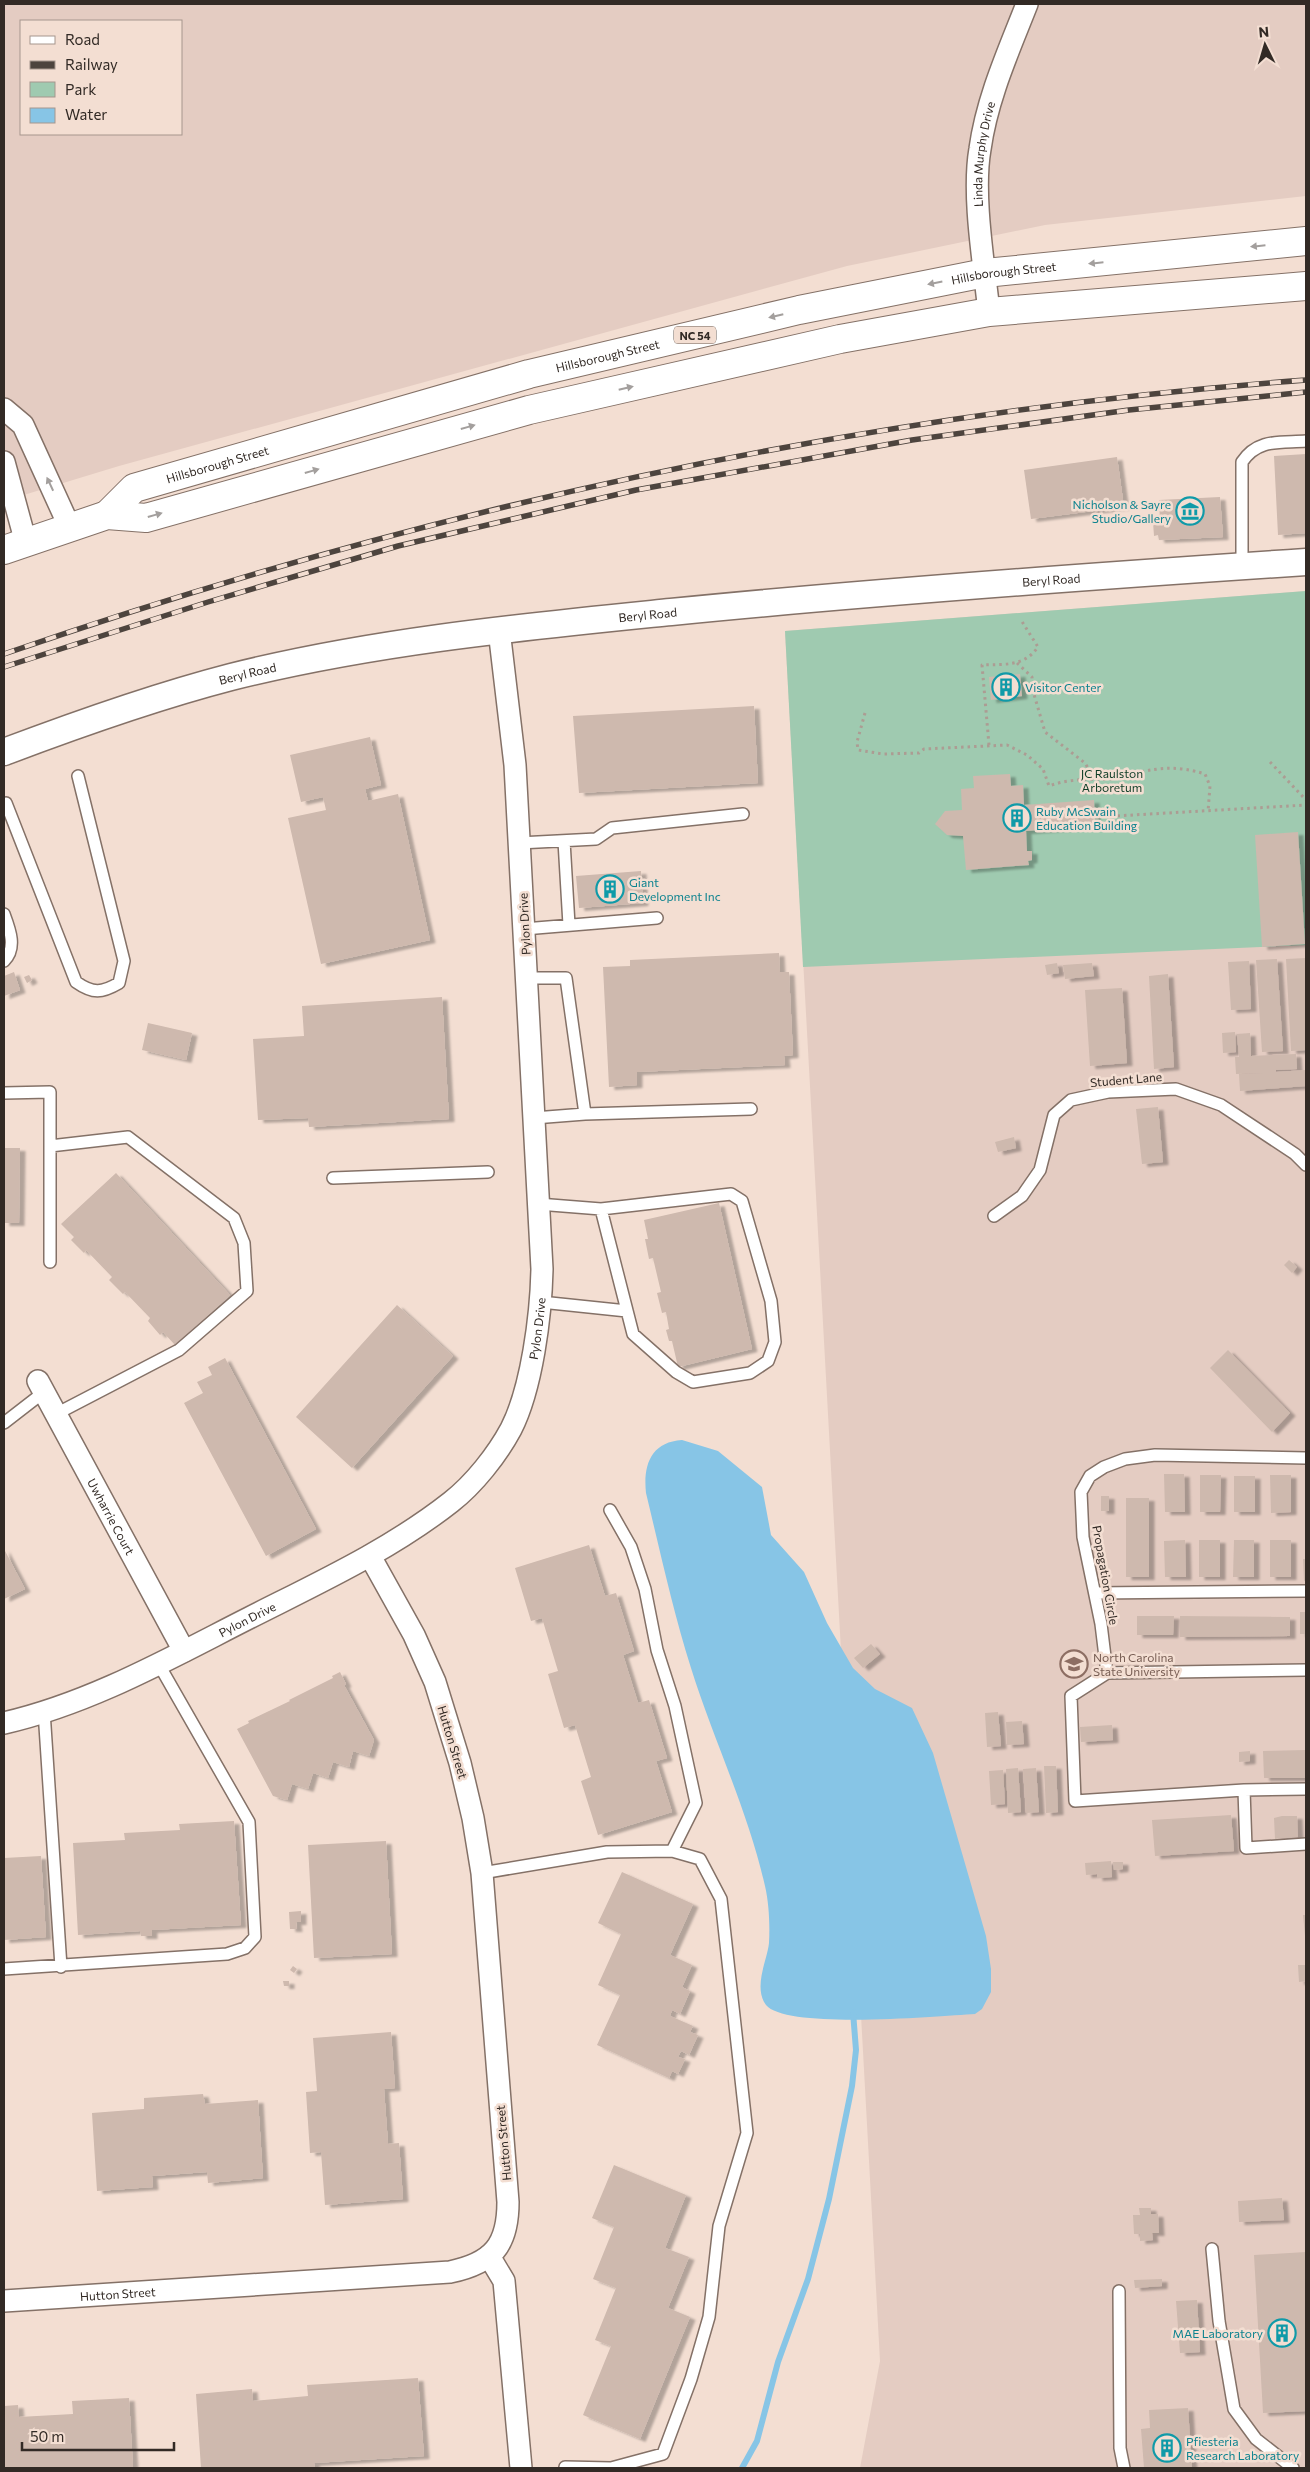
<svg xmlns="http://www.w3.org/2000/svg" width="1310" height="2472" font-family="Commissioner,sans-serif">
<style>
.education{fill:#e4ccc2;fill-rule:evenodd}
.green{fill:#9fcab0}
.water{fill:#87c5e6}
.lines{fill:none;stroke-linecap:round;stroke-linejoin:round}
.stream{stroke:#87c5e6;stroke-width:6}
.building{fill:#ceb9ae;filter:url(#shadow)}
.service-casing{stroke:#847167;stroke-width:14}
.minor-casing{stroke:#847167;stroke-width:24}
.tertiary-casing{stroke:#847167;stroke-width:29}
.primary-casing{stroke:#847167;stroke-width:30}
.path{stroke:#ac9c93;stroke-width:3;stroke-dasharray:2.5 4;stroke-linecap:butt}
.service{stroke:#fff;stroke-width:11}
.minor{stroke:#fff;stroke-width:21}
.tertiary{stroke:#fff;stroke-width:26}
.primary{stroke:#fff;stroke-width:28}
.rail-casing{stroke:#4d443e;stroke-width:5.5}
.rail{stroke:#f3ded2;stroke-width:4;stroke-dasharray:11;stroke-linecap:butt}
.oneway{fill:#a39f9d}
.labels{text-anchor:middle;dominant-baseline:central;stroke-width:5;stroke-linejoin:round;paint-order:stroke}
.shield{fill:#f3ded2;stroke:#6c6059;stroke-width:1}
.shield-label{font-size:11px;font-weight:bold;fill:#322a25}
.street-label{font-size:12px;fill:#322a25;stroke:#f3ded2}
.culture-label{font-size:12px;fill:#0d838f;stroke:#f3ded2;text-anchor:start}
.park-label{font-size:12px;fill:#0e3d26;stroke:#f3ded2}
.education-label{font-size:12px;fill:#785e54;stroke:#f3ded2;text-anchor:start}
</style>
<defs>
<filter id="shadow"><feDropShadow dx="5.5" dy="3" stdDeviation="1" flood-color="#0004"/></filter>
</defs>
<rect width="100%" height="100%" fill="#f3ded2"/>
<path class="education" d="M4,4H1306V196L1045,225L847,266L119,466L4,501ZM21,21H181V134H21Z
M1306,591V2468H860L880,2361L785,631Z"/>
<path class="green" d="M1306,591V945L803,967L785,631Z"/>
<path class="water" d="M682,1440L718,1451L762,1487L771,1535L804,1572L827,1623L853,1668L875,1689L912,1708L933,1753L986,1936L991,1969V1992L982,2009L975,2014C940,2016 786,2030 766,2005C753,1987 767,1961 769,1943C770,1925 769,1903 765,1886C748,1811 714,1741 691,1668C673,1611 660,1551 646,1493C643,1465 651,1442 682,1440Z"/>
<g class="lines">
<path class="stream" d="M742,2468L757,2441L778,2362L808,2279L829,2199L852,2086L856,2050L853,2012"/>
</g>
<path class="building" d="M1306,454V533L1278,535L1274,456Z
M1117,457L1124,507L1031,519L1024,470Z
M1220,497L1223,537L1159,540L1158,535L1154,536L1153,522L1160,521L1159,500Z
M1020,674L1022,696L991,700L989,677Z
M754,706L758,783L579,793L573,716Z
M370,737L381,785L365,789L368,801L398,794L430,940L321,964L288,818L326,810L323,797L301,802L290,755Z
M1010,774L1011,786L1023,785L1024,805L1094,800L1095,826L1026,831L1027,851H1032V860L1028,861L1029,865L966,870L963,836L947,835L935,824L945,811L962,810L961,789L974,788L973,776Z
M1298,832L1305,944L1262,947L1255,835Z
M641,871L643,903L579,908L576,876Z
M779,953L780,972H789L793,1055L784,1056L785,1065L637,1072V1085L609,1087L603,967L630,966V960Z
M1306,958V1050L1291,1051L1286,959Z
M1277,959L1283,1051L1262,1052L1256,960Z
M1249,961L1251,1009L1231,1010L1228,962Z
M1057,963L1059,973L1047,975L1045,965Z
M1092,963L1094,976L1065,979L1063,965Z
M14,972L20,990L4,996V976Z
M1168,974L1174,1067L1154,1069L1149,976Z
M29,975L32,980L27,983L24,977Z
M1122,988L1127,1063L1090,1066L1085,990Z
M442,997L449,1119L309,1127L308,1118L258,1120L253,1039L304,1036L302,1006Z
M148,1023L192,1033L186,1060L142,1050Z
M1235,1032L1236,1052L1223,1053L1222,1033Z
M1250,1033L1251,1056L1296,1054L1297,1069L1276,1070V1072L1306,1070V1086L1240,1091L1239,1074L1263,1073L1236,1074L1235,1057H1239L1237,1034Z
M1158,1107L1163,1162L1142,1164L1136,1109Z
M1014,1137L1016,1148L998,1152L995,1142Z
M4,1148H20L19,1223H4Z
M116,1173L230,1295L175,1345L163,1332L160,1335L148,1321L150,1318L125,1292L123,1294L109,1280L112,1277L86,1250L84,1253L71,1240L74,1237L61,1224Z
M719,1203L752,1349L678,1367L672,1341H669L666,1330L669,1329L666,1312L662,1313L657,1293L661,1292L653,1258L649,1259L645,1239H648L644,1220Z
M1289,1260L1297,1267L1292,1273L1284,1265Z
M397,1305L453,1356L352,1468L296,1417Z
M1228,1350L1290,1413L1272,1432L1210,1368Z
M225,1358L316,1529L266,1556L184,1403L203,1393L197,1382L212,1375L208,1367Z
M1164,1474H1184L1185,1512H1165Z
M1200,1475H1221L1220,1512H1200Z
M1270,1475H1291V1512L1271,1513Z
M1234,1476H1255V1512H1234Z
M1101,1496H1109V1511H1101Z
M1126,1498H1149V1577H1126Z
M1185,1540L1186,1577H1165L1164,1541Z
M1199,1540H1220V1577H1199Z
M1234,1540H1254V1577H1233Z
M1270,1540H1291V1577H1270Z
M589,1545L605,1596L616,1593L634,1651L623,1655L638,1703L649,1700L667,1758L656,1761L672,1812L598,1835L581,1781L591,1777L575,1725L564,1728L548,1674L558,1671L542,1618L531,1621L515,1568Z
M4,1549L25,1589L4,1599Z
M1303,1559H1306V1580L1304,1581Z
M1300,1612H1306V1634H1300Z
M1137,1616H1174L1173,1635H1137Z
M1180,1616L1290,1617V1636L1180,1637Z
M871,1644L880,1654L863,1668L854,1658Z
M340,1672L346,1684L344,1685L374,1740L369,1756L353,1751L349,1767L333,1762L328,1778L313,1773L308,1789L292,1784L287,1800L273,1796L237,1729L249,1723L248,1721L290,1701L289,1700L333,1678L332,1676Z
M998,1712L1001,1746L987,1747L985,1713Z
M1022,1721L1024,1744L1007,1745L1006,1722Z
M1112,1725L1113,1740L1081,1742L1080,1727Z
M1306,1750V1778H1264L1263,1751Z
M1250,1751V1761L1239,1762V1752Z
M1044,1766H1056L1058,1812L1046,1813Z
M1018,1768L1021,1812L1008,1813L1006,1769Z
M1036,1768L1039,1812L1026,1813L1023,1769Z
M1003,1770L1005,1804L991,1805L989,1771Z
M1231,1815L1234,1851L1155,1856L1152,1820Z
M1282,1816H1297L1298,1837L1275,1839L1274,1818Z
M234,1821L241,1925L152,1930V1936H141L140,1931L78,1935L73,1843L125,1840L124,1833L180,1830L179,1824Z
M386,1841L392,1954L314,1958L308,1845Z
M41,1856L46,1937L4,1940V1858Z
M1111,1861L1112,1877L1097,1878V1874L1086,1875L1085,1863Z
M1113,1862H1123V1869L1114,1870Z
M622,1872L693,1904L670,1955L692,1965L682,1987L690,1991L680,2014L672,2010L670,2016L693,2026L690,2032L698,2035L689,2055L681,2051L678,2057L685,2059L678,2074L672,2071L669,2078L597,2045L620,1995L598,1985L621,1934L598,1923Z
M301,1911V1922H296L297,1929H290L289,1912Z
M1303,1915H1306V1936H1305Z
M1298,1965H1306V1981L1299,1982Z
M293,1966L297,1969L294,1973L290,1970Z
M283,1981H289V1986H284Z
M391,2032L395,2088L384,2089L388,2144L399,2143L403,2199L325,2205L321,2152L310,2153L306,2092L317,2091L313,2038Z
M203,2094L205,2104L258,2100L263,2178L208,2183L207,2172L152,2176L153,2187L97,2191L92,2113L144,2109V2098Z
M614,2165L686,2195L665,2248L689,2257L668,2308L690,2317L640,2439L583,2415L611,2346L595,2340L616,2288L593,2279L614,2227L592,2218Z
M1282,2198L1284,2220L1239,2222L1238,2201Z
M1139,2208H1151V2214H1158L1159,2233H1152L1153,2240L1140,2241V2234H1134L1133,2215H1140Z
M1306,2252V2411L1263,2413L1254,2255Z
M1162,2279V2286L1135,2288L1134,2280Z
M1197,2300L1200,2352L1180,2353L1176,2301Z
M418,2378L424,2456L314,2463L315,2468H201L196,2394L252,2389L253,2401L308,2396L307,2385Z
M129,2398L133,2468H4V2406L18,2405L19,2417L73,2414L72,2401Z
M1188,2408L1192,2468H1144L1141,2429L1150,2428L1149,2410Z"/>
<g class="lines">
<g class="service-casing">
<path id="service" d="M1242,566V462C1258,438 1281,443 1306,441
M6,803L76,982C93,994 102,993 119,983L124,961L78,776
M564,841L569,925
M519,843L596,839L612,828L743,814
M4,914C10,930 17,948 4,961
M524,929L657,918
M527,978H566L585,1114L751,1109
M4,1093L50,1092V1262
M534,1118L585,1114
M50,1146L128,1137L234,1218L244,1243L247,1291L179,1350L56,1414
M333,1178L488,1172
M538,1204L601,1209L731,1194L742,1201L771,1301L775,1342L768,1361L750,1373L693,1382L676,1372L633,1334L601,1209
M994,1216L1022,1196L1040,1170L1054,1115L1071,1100L1108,1092L1176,1089L1221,1105L1295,1154L1306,1165
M541,1302L627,1311
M4,1423L44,1392
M1306,1458L1155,1455L1125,1459L1104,1467L1090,1476L1081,1492L1083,1537L1101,1624L1107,1673L1306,1670
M610,1510L631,1547L645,1589L657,1650L675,1706L696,1803L672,1851
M1095,1593L1306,1591
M1107,1673L1071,1696L1075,1801L1244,1790L1306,1789
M44,1711L61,1967
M1244,1790L1246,1848L1306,1844
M482,1873L607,1852L672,1851L700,1859L721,1899L747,2133L719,2226L709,2317L691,2379L663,2454L611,2468L565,2467
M4,1969L227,1954L245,1948L255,1937L249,1822L158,1663
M1212,2249L1219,2321L1234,2409L1256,2439L1293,2468
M1119,2291L1120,2448L1124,2468"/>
</g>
<g class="minor-casing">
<g id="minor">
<path id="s1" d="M989,312C984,264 972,195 980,149C987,98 1009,50 1027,4"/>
<path d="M4,409L23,425L70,528"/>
<path d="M4,462L26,543"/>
<path id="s2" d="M38,1381L184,1651"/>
<path id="s3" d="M4,1723C91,1703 170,1658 249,1618C318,1583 390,1550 451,1502C474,1484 497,1455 511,1429C532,1388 541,1315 542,1269L515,765L499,630"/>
<path d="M489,2256L504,2281L521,2468"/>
<path id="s4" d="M4,2301L450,2272C493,2263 508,2245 508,2202L482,1873L473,1818L460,1763L435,1682L414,1635L370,1556"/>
</g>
</g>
<g class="tertiary-casing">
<g id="tertiary">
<path id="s5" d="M4,752C78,724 154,697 231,677C375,641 523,627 671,612C882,591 1094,576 1306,562"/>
</g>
</g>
<g class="primary-casing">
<g id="primary">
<path id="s6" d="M107,515L134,488L529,374L799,310L985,273L1306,241"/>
<path d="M4,550L107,515L146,518L529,410L840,339L989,312L1306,286"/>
</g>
</g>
<path class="path" d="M1017,663L1032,677L1033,691L1045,732L1085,763L1094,778
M865,713L857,742L858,750L883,754L919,753L924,749L1007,745L1027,755L1043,769L1049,786C1071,778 1087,780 1110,779C1118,778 1128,775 1136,773C1162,767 1179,766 1205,774L1210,786L1208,812
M989,745L982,665C1004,664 1024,667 1038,647L1021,620
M1270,762L1306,800
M1098,817L1306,805"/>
<use href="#service" class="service"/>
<use href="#minor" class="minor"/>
<use href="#tertiary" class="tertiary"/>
<use href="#primary" class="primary"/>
<g class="rail-casing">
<path id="rail" d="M4,654C424,509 863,413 1306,380
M4,667L208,602L398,546L636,490L912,440L1129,410L1306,392"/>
</g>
<use href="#rail" class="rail"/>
</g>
<defs><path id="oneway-solid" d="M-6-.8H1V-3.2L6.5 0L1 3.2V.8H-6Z" transform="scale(1.25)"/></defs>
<g class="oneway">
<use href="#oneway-solid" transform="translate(1258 246) rotate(174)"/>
<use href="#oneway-solid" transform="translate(1096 263) rotate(174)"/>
<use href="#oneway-solid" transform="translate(935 283) rotate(169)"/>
<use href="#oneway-solid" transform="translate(776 316) rotate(167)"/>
<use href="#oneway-solid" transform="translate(626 388) rotate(-13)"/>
<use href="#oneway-solid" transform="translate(468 427) rotate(-16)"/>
<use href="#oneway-solid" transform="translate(312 471) rotate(-16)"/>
<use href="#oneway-solid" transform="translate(50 484) rotate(-115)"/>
<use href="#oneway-solid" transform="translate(155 515) rotate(-16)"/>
</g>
<defs>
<g id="museum-ring" transform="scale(1.4375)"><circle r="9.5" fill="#f3ded2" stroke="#0f9aa8" stroke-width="1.5"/><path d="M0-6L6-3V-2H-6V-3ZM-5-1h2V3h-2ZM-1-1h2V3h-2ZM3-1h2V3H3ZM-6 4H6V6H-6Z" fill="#0f9aa8"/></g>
<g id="building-ring" transform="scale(1.4375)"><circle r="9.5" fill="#f3ded2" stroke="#0f9aa8" stroke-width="1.5"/><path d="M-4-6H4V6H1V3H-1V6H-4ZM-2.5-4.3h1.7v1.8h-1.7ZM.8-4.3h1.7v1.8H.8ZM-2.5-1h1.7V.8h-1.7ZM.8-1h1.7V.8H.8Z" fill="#0f9aa8"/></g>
<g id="university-ring" transform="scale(1.4375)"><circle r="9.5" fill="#f3ded2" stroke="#8d6e63" stroke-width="1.5"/><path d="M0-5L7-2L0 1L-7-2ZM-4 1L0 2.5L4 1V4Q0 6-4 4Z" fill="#8d6e63"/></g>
</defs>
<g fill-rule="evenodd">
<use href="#museum-ring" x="1190" y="511"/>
<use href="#building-ring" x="1006" y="687"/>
<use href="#building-ring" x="1017" y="818"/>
<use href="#building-ring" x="610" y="889"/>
<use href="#university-ring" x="1074" y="1664"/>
<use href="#building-ring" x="1282" y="2333"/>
<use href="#building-ring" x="1167" y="2448"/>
</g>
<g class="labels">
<rect class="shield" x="674" y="326.5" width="42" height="17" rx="4"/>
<g class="shield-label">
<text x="695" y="335">NC 54</text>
</g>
<g class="street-label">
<text stroke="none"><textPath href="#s1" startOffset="159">Linda Murphy Drive</textPath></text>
<text stroke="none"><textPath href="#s6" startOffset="935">Hillsborough Street</textPath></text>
<text stroke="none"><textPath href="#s6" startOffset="530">Hillsborough Street</textPath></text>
<text stroke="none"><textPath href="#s6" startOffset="125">Hillsborough Street</textPath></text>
<text stroke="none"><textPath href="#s5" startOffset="1066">Beryl Road</textPath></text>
<text stroke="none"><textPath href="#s5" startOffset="661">Beryl Road</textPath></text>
<text stroke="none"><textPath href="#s5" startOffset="256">Beryl Road</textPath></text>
<text transform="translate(524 924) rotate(-93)">Pylon Drive</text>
<text transform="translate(1126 1079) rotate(-5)">Student Lane</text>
<text stroke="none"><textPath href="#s3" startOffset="700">Pylon Drive</textPath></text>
<text stroke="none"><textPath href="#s2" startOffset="154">Uwharrie Court</textPath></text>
<text transform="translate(1106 1575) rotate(80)">Propagation Circle</text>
<text stroke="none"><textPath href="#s3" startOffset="265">Pylon Drive</textPath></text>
<text transform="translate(453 1742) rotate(73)">Hutton Street</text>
<text transform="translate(503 2143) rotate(-95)">Hutton Street</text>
<text stroke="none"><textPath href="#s4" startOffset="114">Hutton Street</textPath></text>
</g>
<g class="culture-label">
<text x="1171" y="504" text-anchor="end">Nicholson &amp; Sayre<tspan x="1171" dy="14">Studio/Gallery</tspan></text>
<text x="1025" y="687">Visitor Center</text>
<text x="1036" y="811">Ruby McSwain<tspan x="1036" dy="14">Education Building</tspan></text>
<text x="629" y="882">Giant<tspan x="629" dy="14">Development Inc</tspan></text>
<text x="1263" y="2333" text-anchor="end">MAE Laboratory</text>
<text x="1186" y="2441">Pfiesteria<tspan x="1186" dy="14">Research Laboratory</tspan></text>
</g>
<g class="park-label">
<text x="1112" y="773">JC Raulston<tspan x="1112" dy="14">Arboretum</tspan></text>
</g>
<g class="education-label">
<text x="1093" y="1657">North Carolina<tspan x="1093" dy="14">State University</tspan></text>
</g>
</g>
<rect width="1310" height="2472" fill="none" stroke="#322a25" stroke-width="10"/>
<rect x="20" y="20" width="162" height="115" fill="#f3ded2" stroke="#a6968d"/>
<rect x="30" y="36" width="25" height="8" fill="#ffffff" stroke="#a6968d"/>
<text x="65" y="45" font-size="15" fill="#322a25">Road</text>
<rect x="30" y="61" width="25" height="8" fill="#4d443e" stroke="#a6968d"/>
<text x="65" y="70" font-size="15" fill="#322a25">Railway</text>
<rect x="30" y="82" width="25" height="15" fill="#9fcab0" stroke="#a6968d"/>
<text x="65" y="95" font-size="15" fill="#322a25">Park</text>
<rect x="30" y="108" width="25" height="15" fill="#87c5e6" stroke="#a6968d"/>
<text x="65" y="120" font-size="15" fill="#322a25">Water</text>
<g transform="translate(1265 45) rotate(355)" stroke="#f3ded2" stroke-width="4" paint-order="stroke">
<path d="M0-4L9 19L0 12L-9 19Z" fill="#322a25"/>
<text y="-8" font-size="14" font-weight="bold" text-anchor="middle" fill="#322a25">N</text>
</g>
<path d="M22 2442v8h152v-8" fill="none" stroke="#322a25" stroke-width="2.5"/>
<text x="30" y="2442" font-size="15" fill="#322a25" stroke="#f3ded2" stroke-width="4" paint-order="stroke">50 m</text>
</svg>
